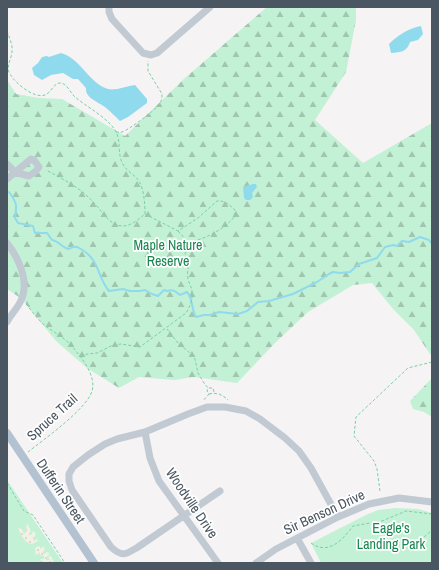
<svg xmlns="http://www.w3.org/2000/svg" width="439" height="570" font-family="'Archivo Narrow',sans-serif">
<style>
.green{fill:#c3f1d5}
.forest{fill:url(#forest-firs)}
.sand{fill:url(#sand-dots)}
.water{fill:#90daee}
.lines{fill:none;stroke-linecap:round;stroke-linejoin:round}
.stream{stroke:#90daee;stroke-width:2}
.path{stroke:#7ad0a6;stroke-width:1;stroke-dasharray:3 2;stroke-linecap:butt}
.minor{stroke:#c1cad2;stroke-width:7}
.major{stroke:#b3c2d1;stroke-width:8}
.labels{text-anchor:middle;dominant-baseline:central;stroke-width:3.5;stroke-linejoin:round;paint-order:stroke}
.park-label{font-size:14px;fill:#17864f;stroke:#fff}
.street-label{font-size:14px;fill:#4a5661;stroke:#fff}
</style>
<defs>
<pattern id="forest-firs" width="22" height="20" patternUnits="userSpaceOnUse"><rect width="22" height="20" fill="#c3f1d5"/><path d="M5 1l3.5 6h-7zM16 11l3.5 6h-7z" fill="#a0c6b0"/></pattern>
<pattern id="sand-dots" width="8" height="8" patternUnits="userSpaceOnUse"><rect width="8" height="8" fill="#f5f0e5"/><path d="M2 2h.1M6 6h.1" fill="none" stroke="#d4d0c7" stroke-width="1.8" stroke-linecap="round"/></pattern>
</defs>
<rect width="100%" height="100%" fill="#f5f3f3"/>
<path class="green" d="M7,480L63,563H7Z
M396,508L418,509L432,513V563H321L311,543L366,515L378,510Z"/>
<path class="forest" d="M267,7H356V20L346,72L315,120L363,163L432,123V357L414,330L393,309L372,283L353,285L308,312L275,343L237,383L194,377L174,380L139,377L119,388L87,368L56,341L22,299L7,289V80L16,94L39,98L62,99L125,136L185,78Z
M432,378V417L424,412L413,409L410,401Z"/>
<path class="sand" d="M27,523L31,531L29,534L31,535L33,531L36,534L33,539L34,541L37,539L38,541C36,542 34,543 32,544C25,544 20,533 18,528L22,529L24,534L26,532Z
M39,546L41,549L43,546C47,550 42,551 42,554H44L47,552L49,553V555L46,557V561L47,560H50L48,557L51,556L54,563H43L40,559H44V556L40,555L39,551L38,554L36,555L35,548Z"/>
<path class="water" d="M421,26L423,34L418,40L410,42C407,52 401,52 391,53L389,44C398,35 409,28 421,26Z
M61,53C80,58 90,84 108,89C115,91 127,86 135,85L147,99V103L128,117L120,121C115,116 110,111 105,107C98,102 85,98 86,88L78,79H73L63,73L51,75L42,80L34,75L32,68L38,63L42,57L47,56L49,57Z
M253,184H256L257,187L252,193L253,197L250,200H246L244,198L243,187Z"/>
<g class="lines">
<path class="stream" d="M9,192C17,203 17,205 15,218L18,223L33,226L35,233H47L52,240C59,241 62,248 69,249C74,246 76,246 81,249C100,260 97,277 109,291L123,289L130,291H140L145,290L152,294L158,296L164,290L167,291C173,289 175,291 180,295L187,292C193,298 191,309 196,317L204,315H210L219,312L238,314L247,311L258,302L269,301L293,294L317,282L329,274L333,272L340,273L350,272L359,264L377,258L385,247L393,245L397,246L402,241L409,242L420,237L429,240L432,244"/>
<path class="path" d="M7,31C9,37 13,45 12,51C12,59 5,66 10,74C15,83 34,99 45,95C51,93 54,82 61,83C67,84 70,92 74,96C86,107 111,119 117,134C121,144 117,156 124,166C128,172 135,175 139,181C144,190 145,204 145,214C139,219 131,226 123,226C110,226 102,211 94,203C81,188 63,179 46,170
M116,132C119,132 119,133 122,132C130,129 156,110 160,103C162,100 162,97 162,94L148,71V61
M145,214L178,231L198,218L217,201C224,200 230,205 235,210V216C225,229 204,240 188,242L178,231
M26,304C31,310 36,317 42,323C50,330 60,335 69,343C79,354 97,375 92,391C87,409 43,440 28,452
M167,329L178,343L190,353L195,359L198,373L204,383L208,388L207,391L209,394L203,401
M81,357L87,354L97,353L113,345L121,344L140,347L186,313C190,307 193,299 192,292C192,287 189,284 188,279C187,275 188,271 188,267C187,258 182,250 188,242
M209,388H213L214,392
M209,394C217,392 223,395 228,400
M7,483L24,511L33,515L63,560L64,563
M380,491L377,469L374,461L354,436L356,417L408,368L432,362
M424,537L432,530
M311,543C329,556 343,539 353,526L382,521L406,511L432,514"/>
<path class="minor" d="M109,7V12L112,19L143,53L151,55L157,53L210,7
M31,159L34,160L39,167L36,171L29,176L18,173L13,174Z
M7,164L13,170V174L7,179
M7,243C18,257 29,280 22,298C19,307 11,314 7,322
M145,432L150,458L159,481L218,563
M220,491L138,547C126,554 123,558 111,547L72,490L69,481V474L73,467L88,455L105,444L117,439L145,432L188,414L207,407H225L246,411L260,419L285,438L299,451L311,468L338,517
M297,538L311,563
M256,563L276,549L338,517L369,504L399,498L432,502"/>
<path class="major" d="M7,433L94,563"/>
</g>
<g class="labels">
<g class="park-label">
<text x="168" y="245">Maple Nature<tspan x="168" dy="16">Reserve</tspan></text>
<text x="391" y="528">Eagle's<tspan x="391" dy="16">Landing Park</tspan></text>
</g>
<g class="street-label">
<text transform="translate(52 417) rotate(-42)">Spruce Trail</text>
<text transform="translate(61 491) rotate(56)">Dufferin Street</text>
<text transform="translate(192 503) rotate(56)">Woodville Drive</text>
<text transform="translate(324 512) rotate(-25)">Sir Benson Drive</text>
</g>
</g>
<rect width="439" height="570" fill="none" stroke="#4a5661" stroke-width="16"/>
</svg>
